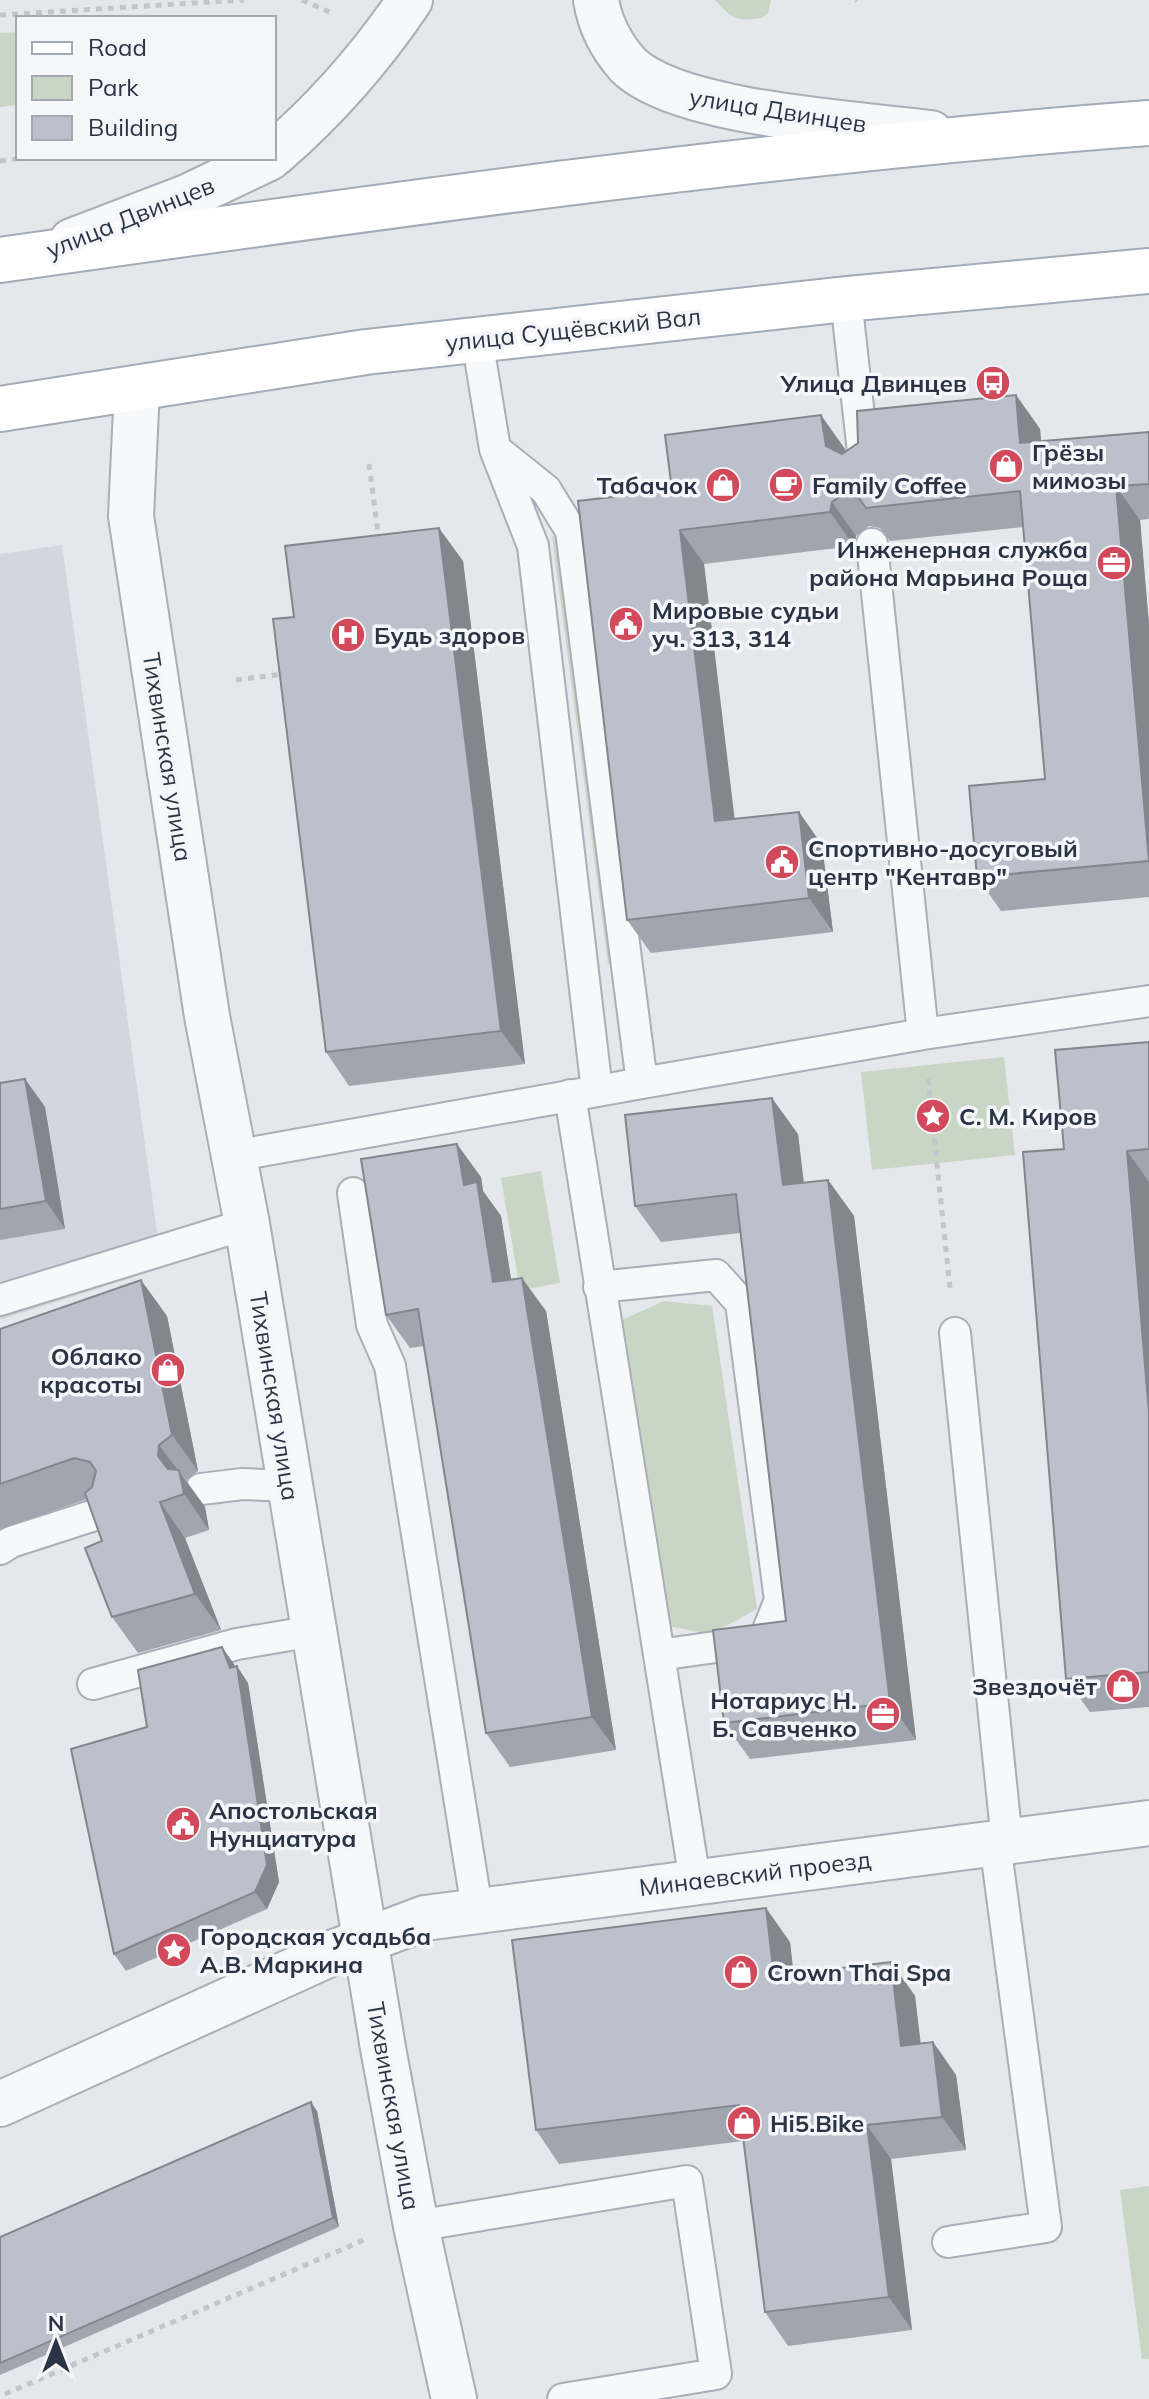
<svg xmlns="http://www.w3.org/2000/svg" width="1149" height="2399" font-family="Mulish,sans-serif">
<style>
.built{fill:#d2d6de}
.green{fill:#c9d6c5}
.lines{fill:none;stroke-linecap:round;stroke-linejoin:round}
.service-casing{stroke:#a9aeb7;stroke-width:34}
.minor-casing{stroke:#a9aeb7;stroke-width:48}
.tertiary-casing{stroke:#a9aeb7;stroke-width:48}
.primary-casing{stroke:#a3abb8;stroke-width:48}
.path{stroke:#c2c5cb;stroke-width:5;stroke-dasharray:6 6;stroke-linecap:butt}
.service{stroke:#f7f8fa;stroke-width:30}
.minor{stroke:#f7f8fa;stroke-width:44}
.tertiary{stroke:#f7f8fa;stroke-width:44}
.primary{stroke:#fff;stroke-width:44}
.wall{fill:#a1a5ae}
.shaded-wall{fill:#83868d}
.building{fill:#bbc0ca;stroke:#83868d;stroke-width:2}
.labels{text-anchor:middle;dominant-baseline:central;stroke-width:7;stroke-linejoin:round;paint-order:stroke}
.street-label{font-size:24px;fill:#2b3445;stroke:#f4f6f9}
.poi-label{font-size:24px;font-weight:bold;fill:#2b3445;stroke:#f4f6f9;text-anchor:start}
</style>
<rect width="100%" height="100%" fill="#e4e7ec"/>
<path class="built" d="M62,545L162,1268L0,1320V554Z"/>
<path class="green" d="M715,0H771L768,13L762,18C734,21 734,20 715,0Z
M18,32V113L16,105L0,107V33Z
M552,536H557L612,964H608Z
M1004,1057L1015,1155L872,1170L861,1072Z
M541,1171L560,1283L520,1290L501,1178Z
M664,1301L712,1306L757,1609L711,1634L667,1626L622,1320Z
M1149,2186V2359H1142L1120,2190Z"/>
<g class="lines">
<g class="service-casing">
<path id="service" d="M846,299L863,452
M477,339L495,449L533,546L597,1091
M872,544L923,1034
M642,1083L923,1034L1149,1001
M570,1095L695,1881
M233,1156L642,1083L571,531L546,490L495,449
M353,1193L372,1325L390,1366L477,1909
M599,1287L716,1275L741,1303L780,1600L764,1640L659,1655
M0,1300L247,1224
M955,1333L1007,1842
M201,1489L242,1484L290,1486
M0,1549L11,1542L104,1512
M93,1684L237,1644L314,1631
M416,2226L687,2181L716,2374L563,2399
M948,2242L1046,2227L995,1843"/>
</g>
<g class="minor-casing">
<path id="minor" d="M0,2104L332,1953L425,1918L1149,1823"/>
</g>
<g class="tertiary-casing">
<path id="tertiary" d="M596,0C600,24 611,46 628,65C677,114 860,124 931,133
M274,154C327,108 371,58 410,0
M72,241L187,197L269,158
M137,388L131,516L207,1016L247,1224L383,2048L416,2226L454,2399"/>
</g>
<g class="primary-casing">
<path id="primary" d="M0,260C382,206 764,152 1149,123
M0,409L366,352L846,299L1149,271"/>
</g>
<path class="path" d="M302,0L334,14
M856,0L857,1
M0,15L244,0
M0,161L22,158
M369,464L379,540
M236,680L283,674
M928,1079L950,1288
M5,2394L364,2240"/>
<use href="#service" class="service"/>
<use href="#minor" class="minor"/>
<use href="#tertiary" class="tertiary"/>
<use href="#primary" class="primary"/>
</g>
<path class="wall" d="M1016,395L1040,429L1041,441L1149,432V519L1140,520L1149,625V897L1001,911L977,877L1045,779L1023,527L890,541L880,528L869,526L856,536L854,546L704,564L734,819L799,812L822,845L833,932L651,953L627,920L672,490L845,449V452Z
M463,561L525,1064L349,1086L326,1052L294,617Z
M1149,1042V1707L1090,1712L1066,1679L1064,1149Z
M25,1079L45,1107L65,1229L0,1240V1083Z
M798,1134L804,1183L828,1180L854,1216L916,1740L750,1759L724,1723L786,1621L740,1233L661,1242L635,1206Z
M481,1177L483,1191L501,1216L511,1279L546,1311L616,1750L510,1767L486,1733L424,1346L410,1348L386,1315Z
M167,1316L198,1471L186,1480L205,1507L209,1530L185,1538L221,1630L138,1653L112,1617L102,1541L87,1499L0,1529V1329Z
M222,1647L235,1667L248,1683L279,1882L267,1909L126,1971L114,1954Z
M790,1942L793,1974L891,1962L915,1996L920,2043L933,2042L956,2075L966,2150L891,2159L912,2330L788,2346L765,2312L743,2141L559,2164L536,2130Z
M317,2111L339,2227L0,2375V2237Z"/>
<path class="shaded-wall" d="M1016,395L1040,429L1044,477L1020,443Z
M821,415L845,449L850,480L826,446Z
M1116,486L1140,520L1149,625V854Z
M832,502L856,536L854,546L830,512Z
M439,528L463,561L525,1064L501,1031Z
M680,530L704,564L739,855L715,821Z
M799,812L822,845L833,932L809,898Z
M25,1079L45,1107L65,1229L46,1201Z
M772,1098L798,1134L808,1222L783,1185Z
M457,1144L481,1177L483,1191L501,1216L517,1316L493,1282L464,1185Z
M1127,1151L1149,1182V1413Z
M828,1180L854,1216L916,1740L890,1703Z
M522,1278L546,1311L616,1750L592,1717Z
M141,1280L167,1316L198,1471L172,1435Z
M159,1445L205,1507L209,1530L158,1456Z
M160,1502L185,1538L221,1630L195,1594Z
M222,1647L234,1664L238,1674L237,1666L248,1683L279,1882L267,1909L255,1892L230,1668Z
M766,1908L790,1942L798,2010L774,1976Z
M891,1962L915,1996L925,2079L901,2046Z
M933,2042L956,2075L966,2150L942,2117Z
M311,2102L317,2111L339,2227L333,2218Z
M867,2125L891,2159L912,2330L889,2297Z"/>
<path class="building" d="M1016,395L1020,443L1149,432V484L1116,486L1149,861L977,877L969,786L1045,779L1020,491L866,508L856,494L846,492L832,502L830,512L680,530L715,821L799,812L809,898L627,920L578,501L672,490L665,435L821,415L826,446L842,454L858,443L857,411Z
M439,528L501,1031L326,1052L273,619L294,617L285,546Z
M1149,1042V1149L1127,1151L1149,1413V1672L1066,1679L1023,1152L1064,1149L1055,1050Z
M25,1079L46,1201L0,1209V1083Z
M772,1098L783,1185L828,1180L890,1703L724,1723L713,1630L786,1621L736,1194L635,1206L625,1115Z
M457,1144L464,1185L477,1182L493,1282L522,1278L592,1717L486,1733L418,1309L386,1315L361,1159Z
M141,1280L172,1435L159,1445L158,1456L168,1469L179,1470L184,1494L160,1502L195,1594L112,1617L85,1548L102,1541L85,1493L92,1487L96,1471L90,1462L74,1458L0,1484V1329Z
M222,1647L230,1668L237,1666L267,1865L255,1892L114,1954L71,1749L147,1727L138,1670Z
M766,1908L774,1976L891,1962L901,2046L933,2042L942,2117L867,2125L889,2297L765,2312L739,2105L536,2130L512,1940Z
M311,2102L333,2218L0,2363V2237Z"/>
<defs>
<g id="bus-disc" transform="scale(1.8)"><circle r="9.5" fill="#d1495b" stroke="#f4f6f9"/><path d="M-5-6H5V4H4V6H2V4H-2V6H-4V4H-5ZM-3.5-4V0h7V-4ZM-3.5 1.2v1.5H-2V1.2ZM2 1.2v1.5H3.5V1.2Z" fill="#fff"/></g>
<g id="shop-disc" transform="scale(1.8)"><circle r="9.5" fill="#d1495b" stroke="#f4f6f9"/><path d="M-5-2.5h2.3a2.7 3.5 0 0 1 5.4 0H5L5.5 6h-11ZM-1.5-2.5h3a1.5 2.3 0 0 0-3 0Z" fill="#fff"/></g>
<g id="cafe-disc" transform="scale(1.8)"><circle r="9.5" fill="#d1495b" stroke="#f4f6f9"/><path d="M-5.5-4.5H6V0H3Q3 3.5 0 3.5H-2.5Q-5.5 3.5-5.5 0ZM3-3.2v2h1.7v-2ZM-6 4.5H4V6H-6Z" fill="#fff"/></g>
<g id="office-disc" transform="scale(1.8)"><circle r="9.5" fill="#d1495b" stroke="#f4f6f9"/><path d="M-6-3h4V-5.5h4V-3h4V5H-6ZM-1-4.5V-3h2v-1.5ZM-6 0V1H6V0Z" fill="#fff"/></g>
<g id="civic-disc" transform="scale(1.8)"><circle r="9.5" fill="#d1495b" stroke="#f4f6f9"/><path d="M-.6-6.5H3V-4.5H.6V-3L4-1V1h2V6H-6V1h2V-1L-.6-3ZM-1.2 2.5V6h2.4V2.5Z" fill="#fff"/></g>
<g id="hospital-disc" transform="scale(1.8)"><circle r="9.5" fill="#d1495b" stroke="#f4f6f9"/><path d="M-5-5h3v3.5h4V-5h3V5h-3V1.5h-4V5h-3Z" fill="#fff"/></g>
<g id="sight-disc" transform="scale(1.8)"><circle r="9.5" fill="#d1495b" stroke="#f4f6f9"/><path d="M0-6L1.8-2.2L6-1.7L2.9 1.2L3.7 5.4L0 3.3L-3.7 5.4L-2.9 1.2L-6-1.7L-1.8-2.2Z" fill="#fff"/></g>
</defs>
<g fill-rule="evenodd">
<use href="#bus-disc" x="993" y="383"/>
<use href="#shop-disc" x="1006" y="466"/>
<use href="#shop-disc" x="723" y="485"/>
<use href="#cafe-disc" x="786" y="485"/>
<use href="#office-disc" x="1114" y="563"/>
<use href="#civic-disc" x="626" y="624"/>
<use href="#hospital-disc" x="348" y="635"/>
<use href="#civic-disc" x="782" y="862"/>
<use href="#sight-disc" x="933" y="1116"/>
<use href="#shop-disc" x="168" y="1370"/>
<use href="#shop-disc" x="1123" y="1686"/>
<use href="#office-disc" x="883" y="1714"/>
<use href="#civic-disc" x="183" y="1824"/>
<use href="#sight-disc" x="174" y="1950"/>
<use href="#shop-disc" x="741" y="1972"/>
<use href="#shop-disc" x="744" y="2123"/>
</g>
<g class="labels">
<g class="street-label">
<text transform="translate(778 110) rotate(9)">улица Двинцев</text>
<text transform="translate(130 217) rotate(-22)">улица Двинцев</text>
<text transform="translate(573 329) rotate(-6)">улица Сущёвский Вал</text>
<text transform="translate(168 757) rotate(81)">Тихвинская улица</text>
<text transform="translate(275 1396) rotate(81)">Тихвинская улица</text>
<text transform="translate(755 1873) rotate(-7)">Минаевский проезд</text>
<text transform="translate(394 2106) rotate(80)">Тихвинская улица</text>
</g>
<g class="poi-label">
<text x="967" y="383" text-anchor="end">Улица Двинцев</text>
<text x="1032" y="452">Грёзы<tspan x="1032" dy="28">мимозы</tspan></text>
<text x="697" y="485" text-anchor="end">Табачок</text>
<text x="812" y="485">Family Coffee</text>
<text x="1088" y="549" text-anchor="end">Инженерная служба<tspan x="1088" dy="28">района Марьина Роща</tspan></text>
<text x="652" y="610">Мировые судьи<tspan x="652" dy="28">уч. 313, 314</tspan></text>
<text x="374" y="635">Будь здоров</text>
<text x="808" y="848">Спортивно-досуговый<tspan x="808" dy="28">центр "Кентавр"</tspan></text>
<text x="959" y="1116">С. М. Киров</text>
<text x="142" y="1356" text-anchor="end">Облако<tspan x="142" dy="28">красоты</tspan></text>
<text x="1097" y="1686" text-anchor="end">Звездочёт</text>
<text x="857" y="1700" text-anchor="end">Нотариус Н.<tspan x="857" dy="28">Б. Савченко</tspan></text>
<text x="209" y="1810">Апостольская<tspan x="209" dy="28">Нунциатура</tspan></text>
<text x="200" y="1936">Городская усадьба<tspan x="200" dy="28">А.В. Маркина</tspan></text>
<text x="767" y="1972">Crown Thai Spa</text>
<text x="770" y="2123">Hi5.Bike</text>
</g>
</g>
<rect x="16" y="16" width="260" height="144" fill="#f4f6f9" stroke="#a4a8b1" stroke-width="2"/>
<rect x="32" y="42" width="40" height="12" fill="#ffffff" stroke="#a4a8b1" stroke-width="2"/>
<text x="88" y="56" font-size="24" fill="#2b3445">Road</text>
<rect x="32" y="76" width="40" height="24" fill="#c9d6c5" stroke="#a4a8b1" stroke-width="2"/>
<text x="88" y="96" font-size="24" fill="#2b3445">Park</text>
<rect x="32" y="116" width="40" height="24" fill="#bbc0ca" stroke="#a4a8b1" stroke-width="2"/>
<text x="88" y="136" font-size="24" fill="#2b3445">Building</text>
<g transform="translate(56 2343)" stroke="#f4f6f9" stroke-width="6" paint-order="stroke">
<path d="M0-6L14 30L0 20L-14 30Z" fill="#2b3445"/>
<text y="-12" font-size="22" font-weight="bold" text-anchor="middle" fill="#2b3445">N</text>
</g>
</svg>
